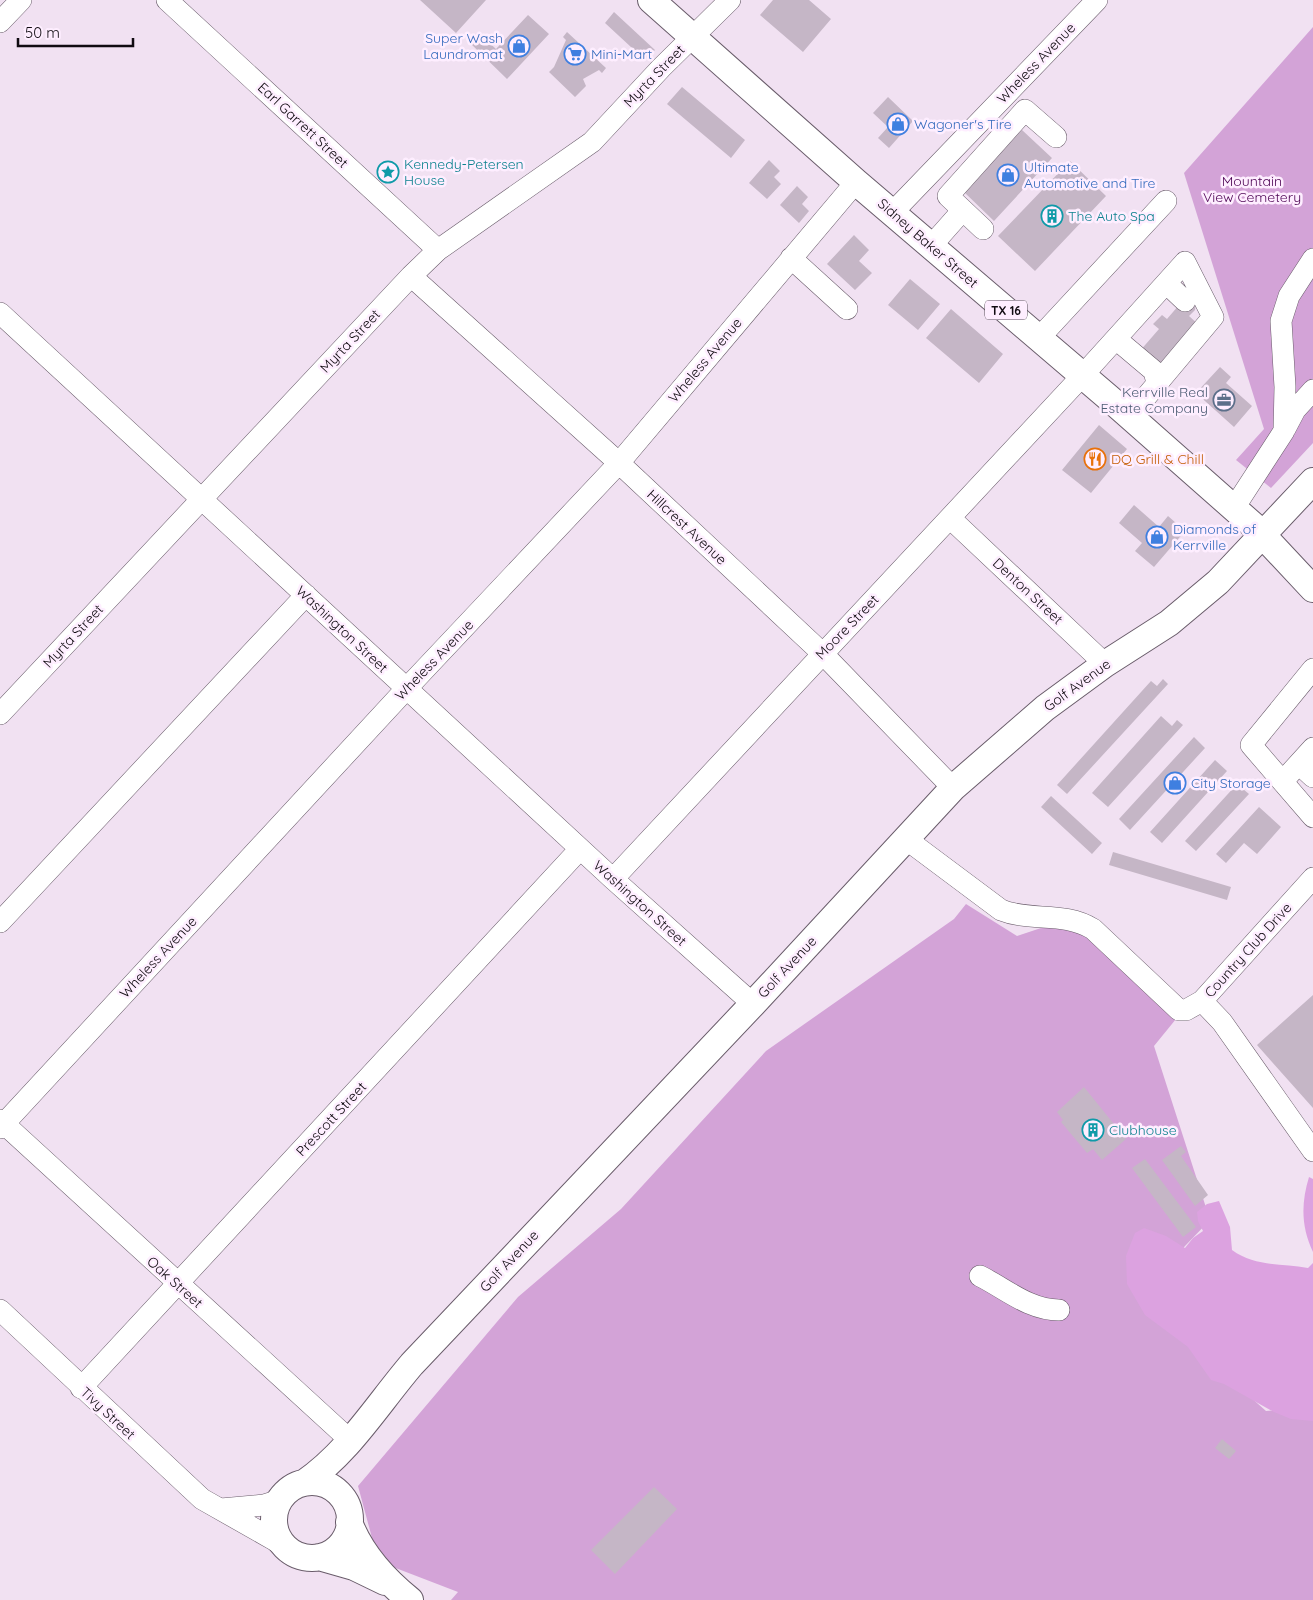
<svg xmlns="http://www.w3.org/2000/svg" width="1313" height="1600" font-family="Quicksand,sans-serif">
<style>
.green{fill:#d3a3d7}
.forest{fill:#dca2e0}
.building{fill:#c5b6c6}
.lines{fill:none;stroke-linecap:round;stroke-linejoin:round}
.minor-casing{stroke:#695c6a;stroke-width:22}
.major-casing{stroke:#695c6a;stroke-width:28}
.minor{stroke:#fff;stroke-width:21}
.major{stroke:#fff;stroke-width:26}
.labels{text-anchor:middle;dominant-baseline:central;stroke-width:5;stroke-linejoin:round;paint-order:stroke}
.shield{fill:#feeeff;stroke:#574f58;stroke-width:1}
.shield-label{font-size:12px;font-weight:bold;fill:#100b11}
.shop-label{font-size:14px;fill:#366cbe;stroke:#feeeff;text-anchor:start}
.street-label{font-size:14px;fill:#100b11;stroke:#feeeff}
.culture-label{font-size:14px;fill:#0d838f;stroke:#feeeff;text-anchor:start}
.park-label{font-size:14px;fill:#4d0454;stroke:#feeeff}
.service-label{font-size:14px;fill:#4e5e75;stroke:#feeeff;text-anchor:end}
.food-label{font-size:14px;fill:#c56008;stroke:#feeeff;text-anchor:start}
</style>
<rect width="100%" height="100%" fill="#f1e1f2"/>
<path class="green" d="M1313,27V443L1271,488L1236,460L1264,429L1184,173Z
M966,904L1017,936L1044,927L1063,928L1089,937L1176,1019L1154,1046L1210,1220L1137,1296L1266,1411L1313,1407V1600H451L458,1592L393,1567L375,1549L358,1486L518,1297L621,1209L766,1051L954,919Z"/>
<path class="forest" d="M1309,1177L1313,1179V1252C1301,1227 1301,1203 1309,1177Z
M1219,1201L1230,1227L1232,1250C1255,1267 1281,1263 1308,1268L1313,1263V1421L1291,1419L1274,1412L1224,1384L1211,1380L1188,1347L1145,1315L1127,1284L1126,1256L1135,1233L1144,1228L1166,1236L1185,1248L1193,1238L1203,1231L1198,1221L1197,1212L1207,1204Z"/>
<path class="building" d="M420,0H486L456,33Z
M773,0H809L831,19L803,52L760,15Z
M614,12L655,50L645,60L605,23Z
M528,15L549,34L507,79L469,42L478,32L496,49Z
M567,32L606,68L602,73L599,70L583,79L586,86L575,97L549,72L554,67L566,40L563,37Z
M682,87L745,140L731,158L667,104Z
M888,97L913,121L889,148L878,138L888,127L873,113Z
M1022,130L1052,158L994,221L964,192Z
M769,160L780,171L774,177L781,184L767,199L749,183Z
M1070,161L1106,196L1035,271L998,236Z
M797,186L808,197L802,204L809,211L799,223L780,205Z
M854,235L869,250L859,261L872,273L855,290L827,264Z
M910,279L940,304L918,330L888,305Z
M1197,292L1195,310L1189,316L1199,325L1160,371L1139,352L1159,329L1153,324L1162,315L1167,319L1179,305Z
M951,309L1003,354L979,383L926,338Z
M1220,367L1231,377L1226,383L1252,406L1234,427L1196,393Z
M1099,425L1127,449L1091,493L1062,470Z
M1134,505L1159,527L1168,516L1185,531L1154,567L1135,551L1142,543L1119,523Z
M1163,679L1168,684L1067,794L1057,785L1151,681L1157,686Z
M1161,716L1172,726L1177,720L1183,725L1108,807L1092,793Z
M1194,737L1205,748L1130,830L1119,819Z
M1215,760L1227,771L1162,843L1150,832Z
M1237,784L1249,794L1196,851L1185,841Z
M1051,796L1102,843L1092,854L1041,807Z
M1259,807L1281,827L1257,854L1244,843L1226,863L1216,854Z
M1113,852L1231,887L1227,900L1109,865Z
M1313,995V1108L1257,1045Z
M1084,1087L1126,1139L1102,1160L1093,1149L1087,1153L1061,1122L1063,1120L1057,1112Z
M1181,1146L1186,1152L1181,1156L1208,1195L1195,1206L1162,1160Z
M1145,1159L1196,1227L1183,1237L1132,1168Z
M1222,1439L1236,1451L1229,1459L1215,1448Z
M654,1487L677,1509L615,1574L591,1550Z"/>
<g class="lines">
<g class="minor-casing">
<path id="minor" d="M167,0L438,250
M0,22L21,0
M892,213L1097,0
M983,229L948,196L1025,110L1056,137
M931,246L962,211
M791,258L847,309
M411,276L619,463L822,653L953,788
M1166,283L1185,301
M0,313L613,879L753,1004
M1039,338L1166,201
M1116,339L1154,371L1157,383
M1285,429L1295,410L1313,390
M1234,508L1284,431L1285,387L1281,321L1289,296L1313,259
M950,518L1105,664
M1313,669L1251,745L1313,817
M0,714L411,276L438,250L592,142L661,68L730,0
M1299,764L1313,777
M1283,781L1313,748
M906,839L1001,910C1031,922 1064,911 1093,929L1179,1010H1186L1202,1001L1313,878
M613,879L1083,375L1185,262L1213,317L1130,416
M0,922L306,595
M1202,1001L1222,1022L1313,1151
M0,1120L352,1442
M0,1128L407,688L619,463L856,182
M980,1276C1006,1289 1029,1310 1059,1310
M0,1310L202,1499L283,1545
M81,1388L580,849
M221,1509L264,1505L280,1500"/>
</g>
<g class="major-casing">
<path id="major" d="M651,0L856,182L1109,398L1254,526L1313,589
M274 1520a38 38 0 1 1 76 0a38 38 0 1 1-76 0Z
M304,1483C349,1452 377,1405 412,1364L753,1004L953,788L1045,708L1105,664L1169,623L1218,582L1313,481
M349,1522C361,1554 384,1579 410,1600
M319,1557L354,1567L385,1582"/>
</g>
<use href="#minor" class="minor"/>
<use href="#major" class="major"/>
</g>
<defs>
<g id="shop-ring" transform="scale(1.125)"><circle r="9.5" fill="#feeeff" stroke="#3f7fe0" stroke-width="1.5"/><path d="M-5-2.5h2.3a2.7 3.5 0 0 1 5.4 0H5L5.5 6h-11ZM-1.5-2.5h3a1.5 2.3 0 0 0-3 0Z" fill="#3f7fe0"/></g>
<g id="supermarket-ring" transform="scale(1.125)"><circle r="9.5" fill="#feeeff" stroke="#3f7fe0" stroke-width="1.5"/><path d="M-6-5.5h2.5l.6 2H6L4.5 2H-2.5L-4.4-4H-6ZM-1.5 3.2a1.3 1.3 0 1 0 .1 0ZM3 3.2a1.3 1.3 0 1 0 .1 0Z" fill="#3f7fe0"/></g>
<g id="sight-ring" transform="scale(1.125)"><circle r="9.5" fill="#feeeff" stroke="#0f9aa8" stroke-width="1.5"/><path d="M0-6L1.8-2.2L6-1.7L2.9 1.2L3.7 5.4L0 3.3L-3.7 5.4L-2.9 1.2L-6-1.7L-1.8-2.2Z" fill="#0f9aa8"/></g>
<g id="building-ring" transform="scale(1.125)"><circle r="9.5" fill="#feeeff" stroke="#0f9aa8" stroke-width="1.5"/><path d="M-4-6H4V6H1V3H-1V6H-4ZM-2.5-4.3h1.7v1.8h-1.7ZM.8-4.3h1.7v1.8H.8ZM-2.5-1h1.7V.8h-1.7ZM.8-1h1.7V.8H.8Z" fill="#0f9aa8"/></g>
<g id="office-ring" transform="scale(1.125)"><circle r="9.5" fill="#feeeff" stroke="#5c6f8a" stroke-width="1.5"/><path d="M-6-3h4V-5.5h4V-3h4V5H-6ZM-1-4.5V-3h2v-1.5ZM-6 0V1H6V0Z" fill="#5c6f8a"/></g>
<g id="restaurant-ring" transform="scale(1.125)"><circle r="9.5" fill="#feeeff" stroke="#e8710a" stroke-width="1.5"/><path d="M-5-6h1v4h1v-4h1v4h1v-4h1v5L-1.5 .5V6h-2V.5L-5-1ZM5-6V6H3V1.5H1.5Q1.5-4 5-6Z" fill="#e8710a"/></g>
</defs>
<g fill-rule="evenodd">
<use href="#shop-ring" x="519" y="46"/>
<use href="#supermarket-ring" x="575" y="54"/>
<use href="#shop-ring" x="898" y="124"/>
<use href="#sight-ring" x="388" y="172"/>
<use href="#shop-ring" x="1008" y="175"/>
<use href="#building-ring" x="1052" y="216"/>
<use href="#office-ring" x="1224" y="400"/>
<use href="#restaurant-ring" x="1095" y="459"/>
<use href="#shop-ring" x="1157" y="537"/>
<use href="#shop-ring" x="1175" y="783"/>
<use href="#building-ring" x="1093" y="1130"/>
</g>
<g class="labels">
<rect class="shield" x="985" y="300.5" width="42" height="19" rx="4"/>
<g class="shield-label">
<text x="1006" y="310">TX 16</text>
</g>
<g class="shop-label">
<text x="503" y="38" text-anchor="end">Super Wash<tspan x="503" dy="16">Laundromat</tspan></text>
<text x="591" y="54">Mini-Mart</text>
<text x="914" y="124">Wagoner's Tire</text>
<text x="1024" y="167">Ultimate<tspan x="1024" dy="16">Automotive and Tire</tspan></text>
<text x="1173" y="529">Diamonds of<tspan x="1173" dy="16">Kerrville</tspan></text>
<text x="1191" y="783">City Storage</text>
</g>
<g class="street-label">
<text transform="translate(1036 63) rotate(-46)">Wheless Avenue</text>
<text transform="translate(654 76) rotate(-46)">Myrta Street</text>
<text transform="translate(303 125) rotate(43)">Earl Garrett Street</text>
<text transform="translate(928 243) rotate(41)">Sidney Baker Street</text>
<text transform="translate(350 341) rotate(-47)">Myrta Street</text>
<text transform="translate(705 360) rotate(-50)">Wheless Avenue</text>
<text transform="translate(687 527) rotate(43)">Hillcrest Avenue</text>
<text transform="translate(1028 591) rotate(43)">Denton Street</text>
<text transform="translate(847 627) rotate(-46)">Moore Street</text>
<text transform="translate(342 629) rotate(43)">Washington Street</text>
<text transform="translate(73 636) rotate(-47)">Myrta Street</text>
<text transform="translate(434 660) rotate(-46)">Wheless Avenue</text>
<text transform="translate(1077 685) rotate(-36)">Golf Avenue</text>
<text transform="translate(640 903) rotate(42)">Washington Street</text>
<text transform="translate(1248 950) rotate(-48)">Country Club Drive</text>
<text transform="translate(158 957) rotate(-47)">Wheless Avenue</text>
<text transform="translate(787 967) rotate(-47)">Golf Avenue</text>
<text transform="translate(331 1119) rotate(-47)">Prescott Street</text>
<text transform="translate(509 1261) rotate(-47)">Golf Avenue</text>
<text transform="translate(175 1282) rotate(42)">Oak Street</text>
<text transform="translate(108 1413) rotate(43)">Tivy Street</text>
</g>
<g class="culture-label">
<text x="404" y="164">Kennedy-Petersen<tspan x="404" dy="16">House</tspan></text>
<text x="1068" y="216">The Auto Spa</text>
<text x="1109" y="1130">Clubhouse</text>
</g>
<g class="park-label">
<text x="1252" y="181">Mountain<tspan x="1252" dy="16">View Cemetery</tspan></text>
</g>
<g class="service-label">
<text x="1208" y="392">Kerrville Real<tspan x="1208" dy="16">Estate Company</tspan></text>
</g>
<g class="food-label">
<text x="1111" y="459">DQ Grill &amp; Chill</text>
</g>
</g>
<path d="M18 38v8h115v-8" fill="none" stroke="#100b11" stroke-width="2.5"/>
<text x="25" y="38" font-size="15" fill="#100b11" stroke="#feeeff" stroke-width="4" paint-order="stroke">50 m</text>
</svg>
